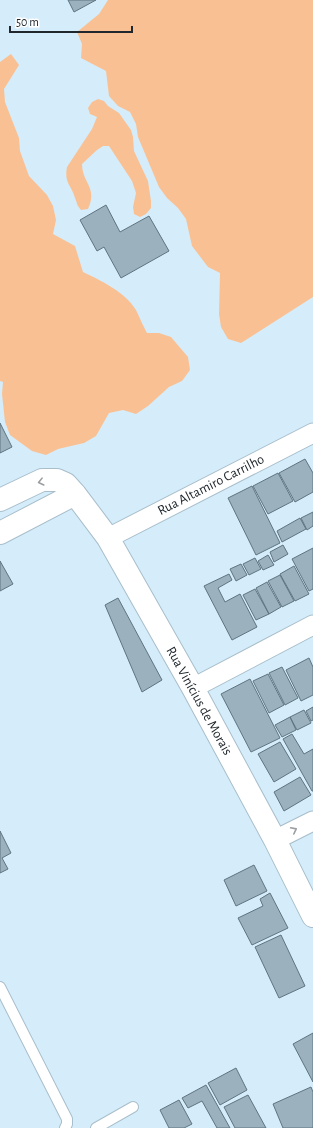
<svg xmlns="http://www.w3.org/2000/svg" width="313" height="1128" font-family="'Alegreya Sans',sans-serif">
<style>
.green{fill:#f9c193}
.building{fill:#9bb1be;stroke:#5f7480}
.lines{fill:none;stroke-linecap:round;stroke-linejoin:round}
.lane-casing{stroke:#a8becb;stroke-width:12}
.street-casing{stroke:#a8becb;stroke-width:21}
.secondary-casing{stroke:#a8becb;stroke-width:24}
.lane{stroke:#fff;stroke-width:10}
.street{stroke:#fff;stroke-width:19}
.secondary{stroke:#fff;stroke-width:22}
.oneway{stroke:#9b9ea0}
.labels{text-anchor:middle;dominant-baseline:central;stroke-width:4;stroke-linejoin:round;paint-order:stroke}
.street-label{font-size:14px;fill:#20282d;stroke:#fff}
</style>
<rect width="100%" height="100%" fill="#d5ecfa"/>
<path class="green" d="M108,0H313V297L241,343L228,339L221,327L219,314L220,273L208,267L192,246L186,219L178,208L167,198L159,187L138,137L136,124L130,112L118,106L109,96L106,71L81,58L82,44L77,32L99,14Z
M11,54L19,65L4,89L5,102L19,138L20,151L29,176L47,195L53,206L56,220L53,234L75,246L83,272C102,281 125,292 136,310C140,318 143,326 147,333H159L171,337L188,357L190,370L182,381L169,387L148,406L136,414L123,410L109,413L96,436L84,443L58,449L46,455L32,451L10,435L5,422L2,394L3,382L0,381V62Z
M98,99L104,101L108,106L119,113L131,130L133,137L134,151L148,181L151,201V208L146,214L140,217L134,214L133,207L136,193L132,181L109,146H103L97,150L82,164C82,183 98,187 88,209L81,210C76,204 78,205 75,198C71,184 64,184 67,167L92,129L97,117L90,114L88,108L92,102Z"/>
<path class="building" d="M68,0H96L74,12Z
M106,205L120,232L149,216L169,251L121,278L104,247L97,251L80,220Z
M0,423L12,447L0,453Z
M305,459L313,473V492L295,502L279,473Z
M278,473L293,501L268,514L253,486Z
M252,486L280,543L256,555L228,498Z
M313,512V526L307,530L301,518Z
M300,518L306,529L282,542L277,531Z
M283,545L288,554L274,562L270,552Z
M313,548V589L309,591L292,559Z
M268,555L274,565L263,570L258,561Z
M255,558L261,569L249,575L243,564Z
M0,561L13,584L0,591Z
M241,564L247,575L236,581L230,569Z
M294,566L309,594L295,601L280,574Z
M229,574L232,580L218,588L225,602L240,594L257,627L232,640L204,586Z
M280,575L294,601L282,607L268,581Z
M267,582L281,607L269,614L256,588Z
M255,589L269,614L256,620L243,595Z
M118,598L162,680L142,692L105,605Z
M309,658L313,667V695L301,701L286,670Z
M282,667L298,698L285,705L269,673Z
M268,674L284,705L269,713L253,681Z
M250,679L280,738L251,752L221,694Z
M313,707V720L311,721L306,711Z
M304,710L311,723L297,730L290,717Z
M290,717L296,730L282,737L275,725Z
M292,734L304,754L313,749V791H312L283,739Z
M280,742L296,769L274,782L258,754Z
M300,777L311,795L284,811L274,792Z
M0,831L11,853L2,858L8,869L0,873Z
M254,865L267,891L236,906L224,880Z
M270,893L288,928L252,945L238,918L263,906L260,899Z
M281,935L305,986L279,998L255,947Z
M313,1033V1082L293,1044Z
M236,1068L247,1090L220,1105L208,1083Z
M206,1085L230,1128H217L202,1101L188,1108L182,1098Z
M311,1087L313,1092V1128H283L273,1104Z
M248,1095L266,1128H235L224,1107Z
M179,1100L192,1124L184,1128H169L160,1110Z"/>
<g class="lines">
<g class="lane-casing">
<path id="lane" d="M0,987L67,1119V1124L65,1128
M96,1128L133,1107"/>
</g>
<g class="street-casing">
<path id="street" d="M108,538L313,433
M193,688L313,625
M275,840L313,821"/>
</g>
<g class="secondary-casing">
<path id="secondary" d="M0,500L42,480H57L66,484L75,494L108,538L193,688L275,840L313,916
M0,533L75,494"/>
</g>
<use href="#lane" class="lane"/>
<use href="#street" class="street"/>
<use href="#secondary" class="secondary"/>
</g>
<defs><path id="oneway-chevron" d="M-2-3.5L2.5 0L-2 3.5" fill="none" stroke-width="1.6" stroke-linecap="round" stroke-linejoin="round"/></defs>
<g class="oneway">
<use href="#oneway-chevron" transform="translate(41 482) rotate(166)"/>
<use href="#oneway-chevron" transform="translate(294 830) rotate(-27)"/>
</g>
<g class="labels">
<g class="street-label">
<text transform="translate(211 485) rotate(-27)">Rua Altamiro Carrilho</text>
<text transform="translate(199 701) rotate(61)">Rua Vinícius de Morais</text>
</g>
</g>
<path d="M10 26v6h122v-6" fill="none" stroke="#20282d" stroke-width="2"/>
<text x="16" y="26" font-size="12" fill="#20282d" stroke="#ffffff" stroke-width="3" paint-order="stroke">50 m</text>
</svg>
